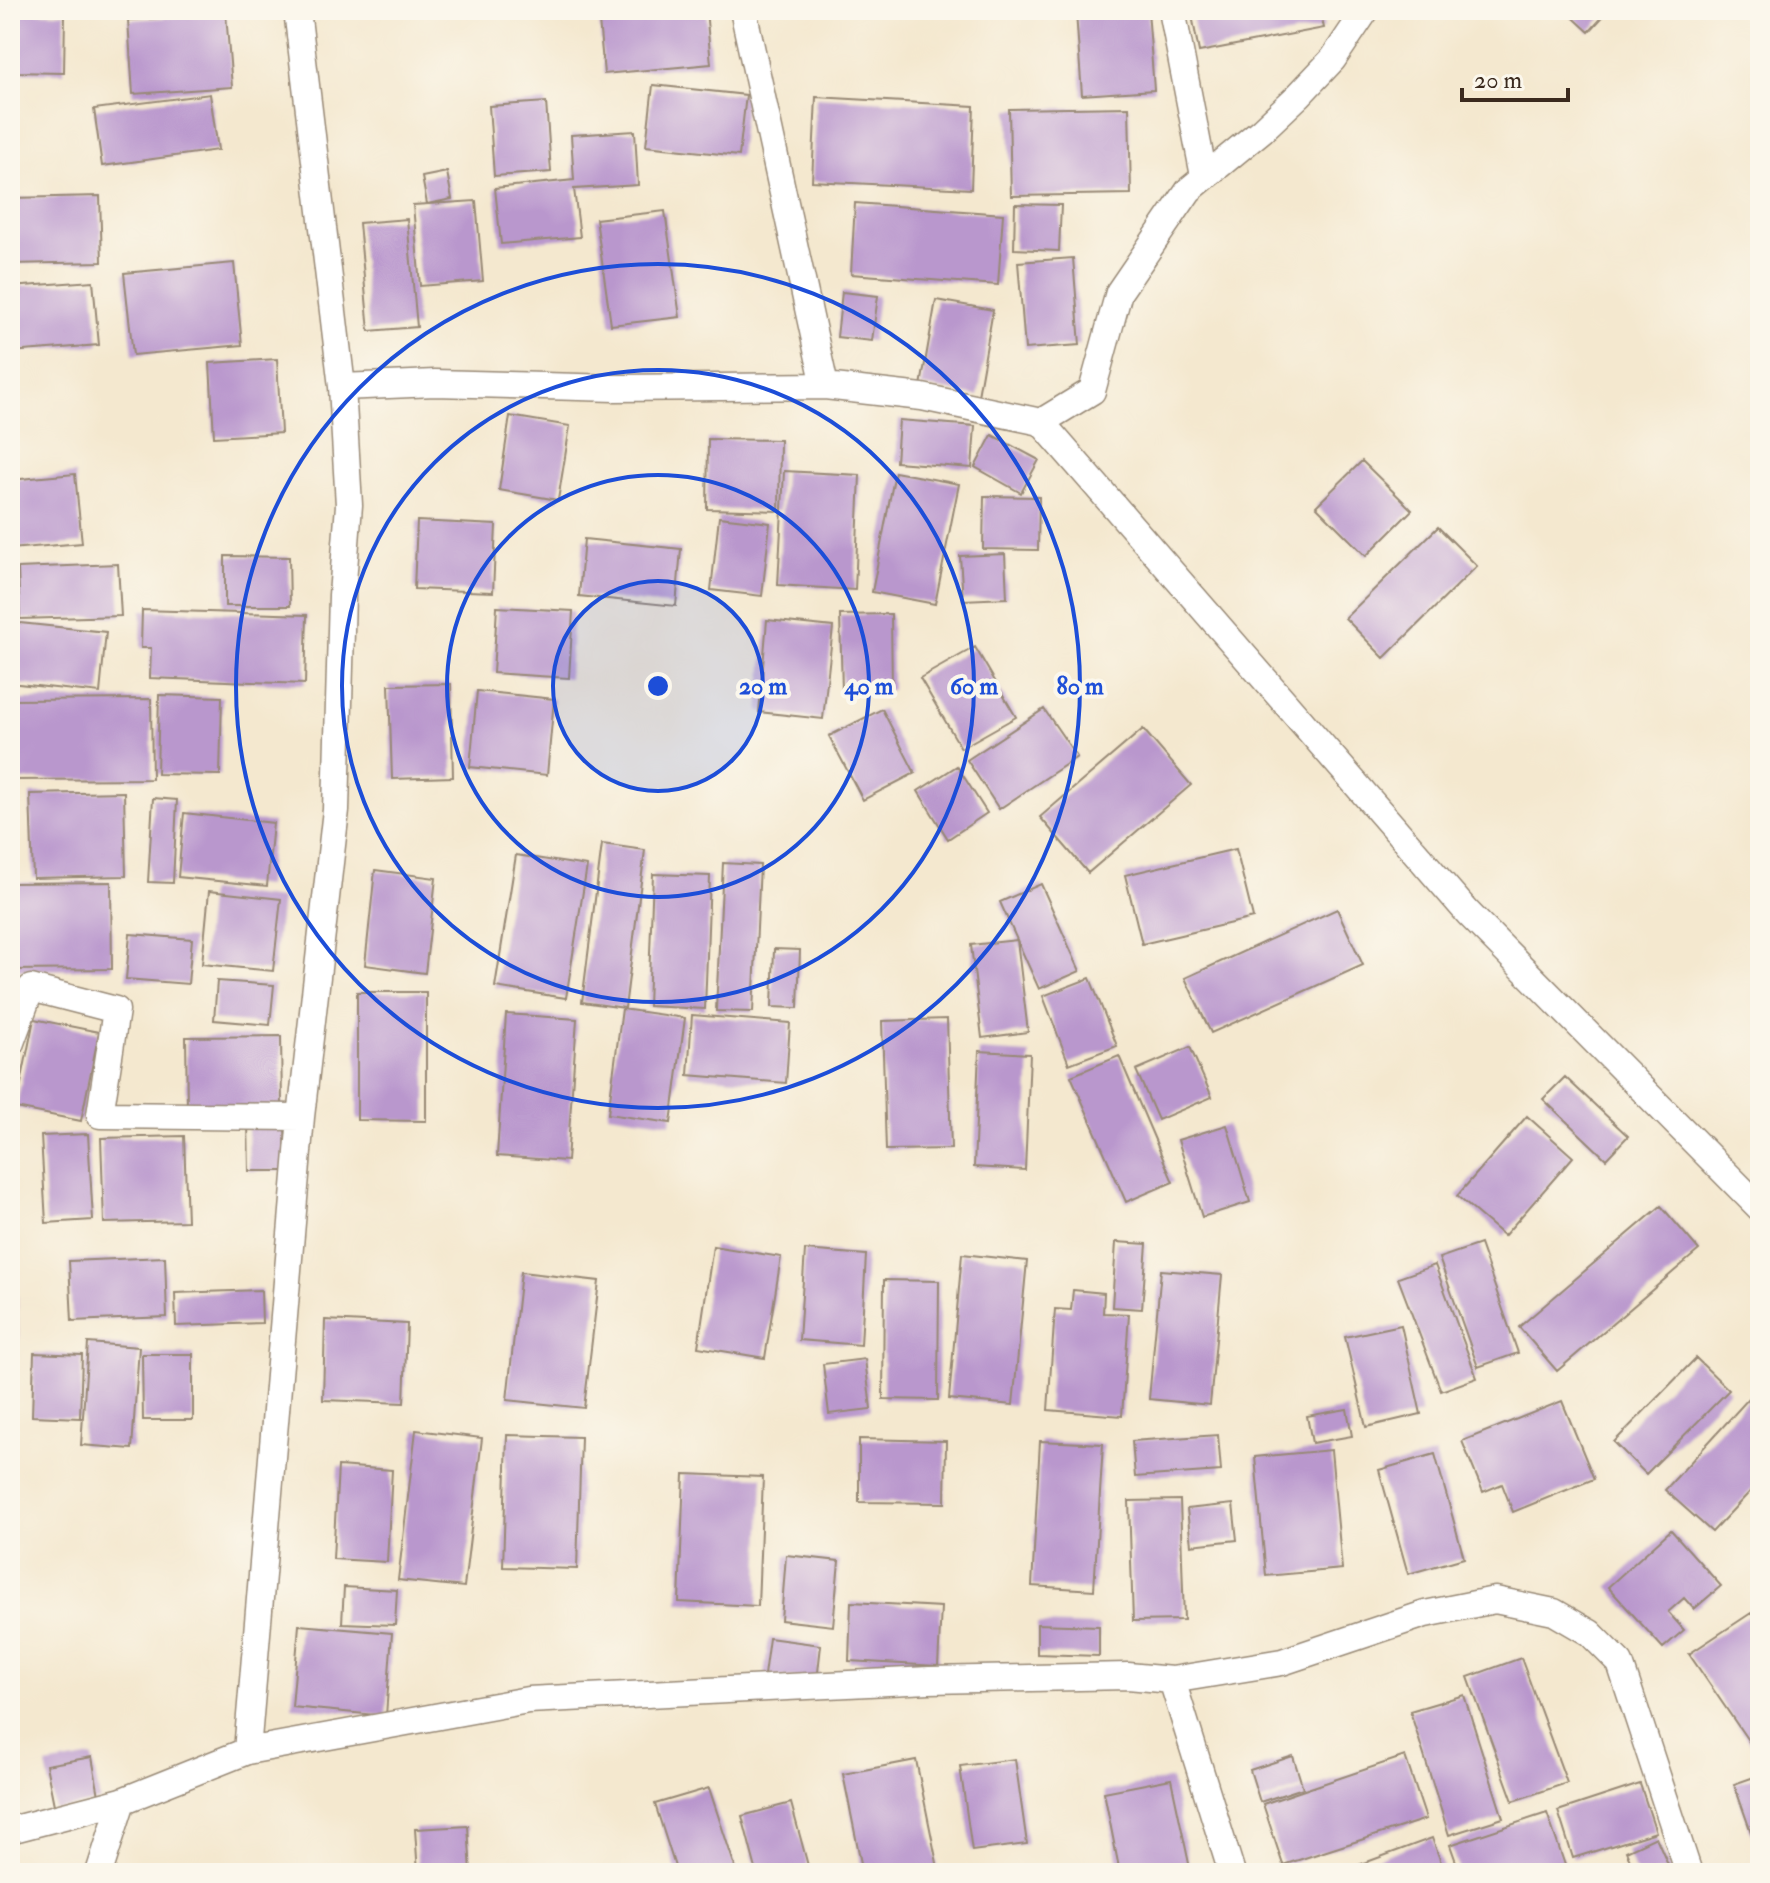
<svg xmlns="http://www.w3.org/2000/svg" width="1770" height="1883" font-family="'IM FELL Double Pica',serif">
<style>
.building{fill:#b997cd}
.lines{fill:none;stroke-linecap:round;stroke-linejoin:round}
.street-casing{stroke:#988976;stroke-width:29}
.street{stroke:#fff;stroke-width:26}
.ring{fill:none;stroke:#1d4ed8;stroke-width:4}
.centre{fill:#1d4ed8;stroke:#fbf7ec;stroke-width:4}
.ring-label{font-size:24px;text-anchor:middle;font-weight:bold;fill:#1d4ed8;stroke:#fbf7ec;stroke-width:8;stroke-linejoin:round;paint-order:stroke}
</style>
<rect width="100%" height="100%" fill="#fbf7ec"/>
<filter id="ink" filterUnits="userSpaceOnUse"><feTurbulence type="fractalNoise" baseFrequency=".0125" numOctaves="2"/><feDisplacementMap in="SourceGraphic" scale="16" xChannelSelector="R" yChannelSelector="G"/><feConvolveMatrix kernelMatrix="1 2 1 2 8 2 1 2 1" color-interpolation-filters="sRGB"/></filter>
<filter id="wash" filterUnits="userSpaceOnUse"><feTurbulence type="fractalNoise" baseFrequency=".006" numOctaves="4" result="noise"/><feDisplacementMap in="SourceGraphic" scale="32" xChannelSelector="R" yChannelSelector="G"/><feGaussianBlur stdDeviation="1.8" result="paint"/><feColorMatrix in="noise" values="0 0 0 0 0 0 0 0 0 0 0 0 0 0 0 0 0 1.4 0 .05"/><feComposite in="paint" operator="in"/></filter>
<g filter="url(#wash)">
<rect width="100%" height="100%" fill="#f4e8cf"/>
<g id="blocks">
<path class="building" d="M598,10H706L711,64L604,74Z
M1111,10H1148L1154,90L1082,95L1076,13Z
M1191,10H1320L1324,28L1199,52Z
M1565,10H1609L1589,32Z
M10,12L65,13L64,73L10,72Z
M226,14L232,87L133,94L128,20Z
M653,85L746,95L739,156L646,146Z
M10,87H17V157H10Z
M210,94L218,150L102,166L94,109Z
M816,97L974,106L971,189L812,181Z
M546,102L551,172L494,176L489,106Z
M1129,107L1131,194L1011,196L1009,109Z
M635,131L638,185L574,189L580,237L501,244L495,188L574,180L571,135Z
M447,172L452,199L427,204L422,177Z
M100,196L102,262L10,264V198Z
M476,201L483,281L420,286L413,205Z
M855,203L1003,214L998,285L851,274Z
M1015,204L1061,205L1059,251L1014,249Z
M665,211L680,317L611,325L596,219Z
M407,219L417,327L369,331L359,223Z
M1073,258L1080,345L1025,349L1018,262Z
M234,263L242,345L133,355L124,273Z
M93,281L99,345L11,352L10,287Z
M842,292L878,296L872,341L837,337Z
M936,300L993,310L978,396L921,386Z
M277,359L281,433L214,437L210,363Z
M510,416L570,426L558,500L499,490Z
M899,420L975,426L972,468L896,462Z
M992,435L1039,460L1021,493L975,467Z
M708,439L780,440L779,511L707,509Z
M1362,461L1412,510L1366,556L1316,506Z
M784,471L860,475L855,590L778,585Z
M895,472L959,484L935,604L872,592Z
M75,474L82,543L10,549V480Z
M984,496L1039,497L1038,550L983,549Z
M719,517L770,523L762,596L711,590Z
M417,521L496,525L493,592L414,589Z
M1438,527L1477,566L1384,658L1345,618Z
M584,539L681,549L676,606L579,596Z
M1005,554L1007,598L963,600L960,556Z
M225,556L289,557L290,606H225Z
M118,564L121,616L20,619L18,568Z
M497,607L573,611L569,678L493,673Z
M142,610L307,615L305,684L150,678L151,648H141Z
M891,614L892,690L842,691L840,615Z
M767,620L833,627L823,719L759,712Z
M10,622L106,632L100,693L10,683Z
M975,647L1016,717L961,748L920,678Z
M451,684L453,777L392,779L389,685Z
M477,691L554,699L547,775L470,767Z
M159,695L222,697L220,775L157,774Z
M151,699L152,779L10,780V700Z
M882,709L915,773L863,800L829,736Z
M1044,709L1077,757L999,809L967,760Z
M1143,729L1191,785L1088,873L1040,817Z
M957,766L987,813L948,839L918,791Z
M124,792L126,876L33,878L30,794Z
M153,798L177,800L173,883L148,882Z
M184,813L273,823L267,886L178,877Z
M602,844L645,850L625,1008L582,1002Z
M1236,849L1253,918L1142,944L1125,875Z
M516,855L587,866L566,998L495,987Z
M723,863L760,865L753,1012L716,1011Z
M375,870L436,878L425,973L365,965Z
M653,874L710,876L705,1009L648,1006Z
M111,882L112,969L10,970V883Z
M1041,884L1080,971L1039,989L1000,902Z
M209,891L281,899L273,971L202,964Z
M1337,909L1363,965L1211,1033L1185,978Z
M130,934L192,939L188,984L126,979Z
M1017,940L1028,1032L982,1038L971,945Z
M774,949L800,950L798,1008L772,1007Z
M1090,978L1117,1046L1069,1064L1043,996Z
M217,981L274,985L270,1025L214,1020Z
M357,992H426V1121L357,1120Z
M622,1009L685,1018L671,1123L608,1114Z
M506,1014L577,1019L567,1161L497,1156Z
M692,1015L790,1023L786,1083L688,1075Z
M34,1019L99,1032L81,1121L16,1108Z
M947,1019L951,1149L886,1150L882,1021Z
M281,1036L282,1107L187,1109L186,1037Z
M1190,1047L1212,1097L1158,1120L1136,1070Z
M979,1051L1030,1054L1025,1170L974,1167Z
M1119,1056L1173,1182L1126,1202L1071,1076Z
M1565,1077L1628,1136L1606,1159L1543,1099Z
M1527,1116L1573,1157L1504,1236L1457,1196Z
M248,1122H285L286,1171H249Z
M1227,1125L1250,1202L1202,1217L1178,1140Z
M88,1134L93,1220L46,1223L41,1136Z
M184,1136L187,1221L104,1223L101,1138Z
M1661,1206L1699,1250L1557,1371L1519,1327Z
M1116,1242L1147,1244L1142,1309L1112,1307Z
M1480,1244L1518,1353L1478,1367L1439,1258Z
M713,1246L781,1257L765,1358L698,1347Z
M805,1250L866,1255L861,1345L799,1340Z
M962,1254L1027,1261L1013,1405L949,1399Z
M165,1257L167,1317L72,1321L69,1261Z
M1435,1265L1477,1378L1441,1391L1398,1278Z
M1161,1270L1222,1275L1210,1405L1149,1399Z
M521,1272L599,1281L584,1408L507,1400Z
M884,1280L939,1281L938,1400L883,1399Z
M17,1284L19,1345H10V1285Z
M261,1290L262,1323L176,1326L175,1293Z
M1073,1290L1104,1293L1103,1313L1129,1314L1122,1416L1048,1410L1055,1309L1071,1310Z
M325,1320L407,1324L404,1403L323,1400Z
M1401,1325L1421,1414L1366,1427L1345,1337Z
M88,1343L139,1347L132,1449L81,1445Z
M34,1353L82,1355L80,1418L32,1416Z
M142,1354H193V1420H143Z
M1696,1358L1729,1390L1646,1474L1614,1442Z
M865,1359L871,1409L829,1414L823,1364Z
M1760,1386V1481L1712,1532L1665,1490Z
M1562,1401L1594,1479L1513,1512L1502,1484L1483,1492L1462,1441Z
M1347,1409L1352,1436L1312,1443L1307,1416Z
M416,1430L482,1438L464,1587L398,1580Z
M507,1435L581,1437L577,1569L503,1567Z
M1218,1435L1221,1471L1135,1477L1132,1441Z
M859,1439L946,1441L945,1503L859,1502Z
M1040,1441L1103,1444L1094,1590L1032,1586Z
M1331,1450L1342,1569L1266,1576L1255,1457Z
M1435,1454L1464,1558L1408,1574L1379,1470Z
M338,1466L392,1470L387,1562L333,1559Z
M684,1474L763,1477L758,1606L679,1602Z
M1180,1500L1184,1620L1133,1621L1129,1501Z
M1233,1504L1237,1540L1191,1545L1187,1509Z
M1671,1530L1721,1586L1694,1609L1684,1598L1668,1612L1684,1630L1663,1648L1608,1587Z
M786,1555L839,1561L833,1626L781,1620Z
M344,1587L397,1590L395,1625L342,1623Z
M851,1602L941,1607L938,1666L849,1661Z
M1751,1613L1760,1625V1753L1758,1755L1689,1654Z
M1037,1624L1099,1626V1656L1037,1654Z
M299,1625L392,1633L386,1716L292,1707Z
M769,1638L821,1645L817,1681L764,1675Z
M1521,1658L1567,1783L1513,1801L1468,1677Z
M1464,1695L1503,1818L1449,1835L1410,1711Z
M1293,1756L1303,1788L1260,1802L1250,1770Z
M1405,1756L1426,1819L1283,1865L1263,1804Z
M92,1757L100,1801L55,1810L46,1765Z
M1015,1759L1027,1844L972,1851L960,1766Z
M916,1760L939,1873H863L843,1774Z
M1760,1775V1851L1758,1852L1734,1784Z
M1171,1779L1191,1873H1120L1104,1792Z
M1640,1784L1656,1832L1573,1858L1558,1811Z
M709,1788L737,1873H677L655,1804Z
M791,1803L810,1873H757L742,1816Z
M1547,1813L1567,1871L1460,1873L1450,1845Z
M468,1826L471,1873H418L415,1829Z
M1656,1837L1672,1873H1636L1626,1851Z
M1432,1838L1445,1873H1337Z"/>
</g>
</g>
<g filter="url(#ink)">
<use href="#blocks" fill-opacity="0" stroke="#988976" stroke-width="2"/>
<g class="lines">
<g class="street-casing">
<path id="street" d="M743,10L825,386
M1172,10L1204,176
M342,387L435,383L615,388L825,386L922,397L1041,422L1468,913L1760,1208
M1041,422L1092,391L1119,292L1189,190L1262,130L1299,95L1333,59L1366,10
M10,1045L31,988L116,1010L100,1115L301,1117
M1172,1680L1232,1873
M247,1751L301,1117L336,810L342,595L349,505L342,387L297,10
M10,1830L122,1801L247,1751L528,1700L929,1680L1128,1676L1172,1680L1282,1662L1425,1614L1495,1600L1554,1612L1590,1633L1620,1663L1689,1873
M99,1873L122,1801"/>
</g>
<use href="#street" class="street"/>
</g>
</g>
<circle cx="658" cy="686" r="105" fill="#1d4ed8" fill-opacity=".12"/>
<g class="ring">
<circle cx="658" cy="686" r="105"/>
<circle cx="658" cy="686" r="211"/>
<circle cx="658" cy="686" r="316"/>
<circle cx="658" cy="686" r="422"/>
</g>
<circle cx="658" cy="686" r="12" class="centre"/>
<g class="ring-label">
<text x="763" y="694">20 m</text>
<text x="869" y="694">40 m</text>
<text x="974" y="694">60 m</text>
<text x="1080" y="694">80 m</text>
</g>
<rect width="1770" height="1883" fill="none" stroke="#fbf7ec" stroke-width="40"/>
<path d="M1462 88v12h106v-12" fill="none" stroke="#3b2a1e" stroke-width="4"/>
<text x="1474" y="88" font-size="24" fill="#3b2a1e" stroke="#fbf7ec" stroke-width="6" paint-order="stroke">20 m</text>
</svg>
